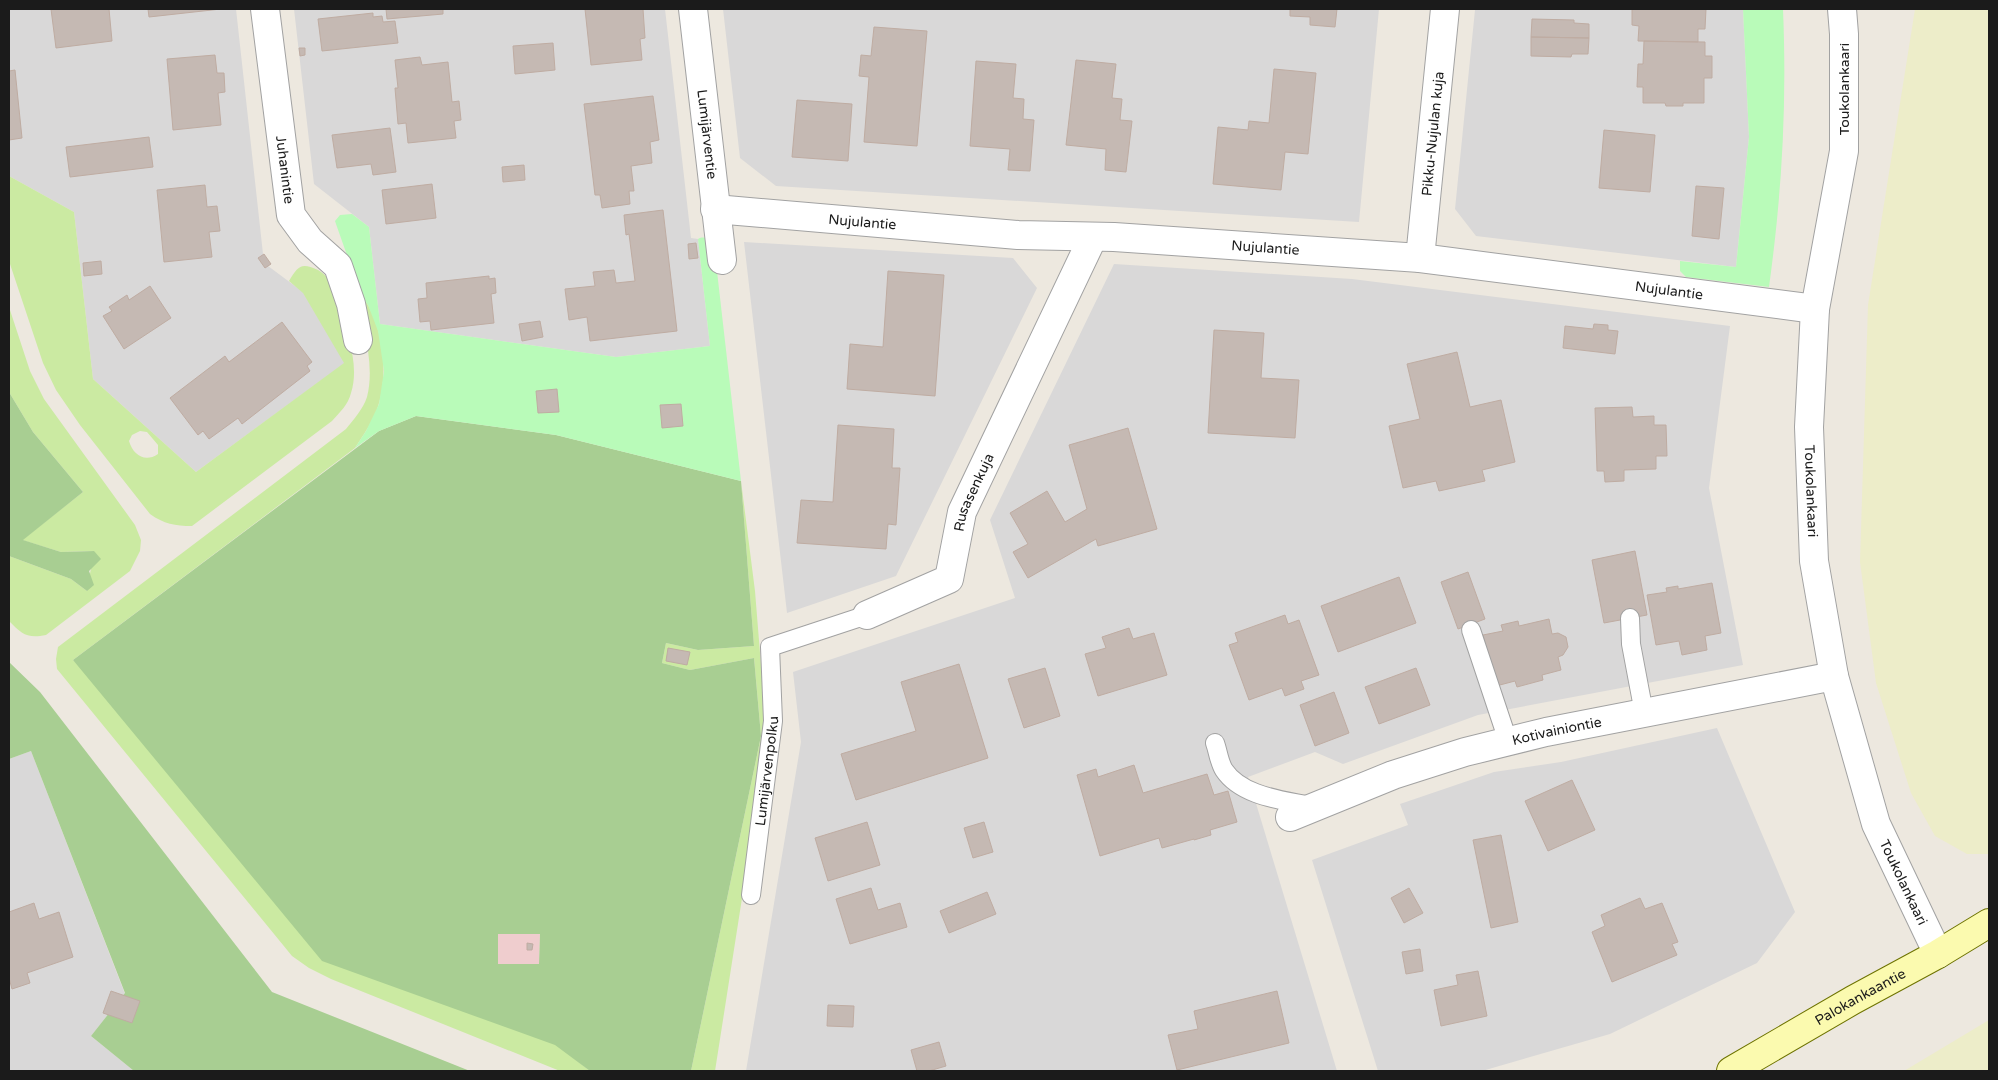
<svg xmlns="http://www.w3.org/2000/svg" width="1998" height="1080" font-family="'Varela Round',sans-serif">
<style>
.residential{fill:#d9d8d8}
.commercial{fill:#efcdce}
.farmland{fill:#ededc9}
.grass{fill:#cbeaa2;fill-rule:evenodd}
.forest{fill:#a8ce92;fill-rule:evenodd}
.park{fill:#b9fbb9}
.building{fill:#c5b9b3;stroke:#bfaca2}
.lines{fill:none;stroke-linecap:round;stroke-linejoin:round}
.service-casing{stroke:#a2a2a2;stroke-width:20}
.minor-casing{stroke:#a2a2a2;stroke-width:30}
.secondary-casing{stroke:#6e7301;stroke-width:30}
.service{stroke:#fff;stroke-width:18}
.minor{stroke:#fff;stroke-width:28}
.secondary{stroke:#fbfaaf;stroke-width:28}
.labels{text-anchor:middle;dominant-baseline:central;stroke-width:5;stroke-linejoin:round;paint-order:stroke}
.street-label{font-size:14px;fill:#1b1b1b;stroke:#fff}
</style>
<rect width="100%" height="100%" fill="#ede8df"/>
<path class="residential" d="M9,9H236L264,263L303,292L345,363L196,472L93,379L74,212L9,176Z
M294,9H665L691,238L698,239L710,346L616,357L380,324L369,227L314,184Z
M723,9H1379L1359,222L776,186L740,158Z
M1476,9H1743L1749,137L1736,267L1476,236L1455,209L1475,10Z
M744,242L1013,258L1037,288L896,576L787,613Z
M1114,264L1352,279L1730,326L1709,488L1743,665L1478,715L1343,764L1315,752L1248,777L1337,1071H746L801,742L793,672L1015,598L990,520Z
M1717,728L1795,912L1757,963L1610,1034L1482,1071H1378L1312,860L1408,825L1400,804L1494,772L1561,762Z
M31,751L125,994L91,1036L134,1071H9V759Z"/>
<path class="commercial" d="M498,934H540L539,965L498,964Z"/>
<path class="farmland" d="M1915,9H1989V854H1967L1935,836L1911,793L1876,683L1860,562L1868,305Z
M1989,1020V1071H1904Z"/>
<path class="grass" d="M9,176L74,212L93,379L196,472L344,363L303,293L289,281C298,266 301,262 318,270C323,273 330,279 333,283C336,289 337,299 339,306C347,333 360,365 351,393C348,405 340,412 332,421L192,526C175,526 164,524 150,514L80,425L56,390L43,363L9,261ZM140,431L147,432L158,445V454C145,463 133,455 129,441L132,435Z
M354,286C359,292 364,298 368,305C383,332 388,373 379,403C375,419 364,434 355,448L73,660L590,1071H560L331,979L309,968L292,956L57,669L56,659L58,647L346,429C354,419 363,409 367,397C376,363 361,319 354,286Z
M9,307L30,371L44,399L135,525L141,540L140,551L130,571L46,635C27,639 22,634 9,621V556L71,579L87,591L94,551L61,552L22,540L83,492L33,432L9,392Z
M741,481L755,591L765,715L760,783L715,1071H691L761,736L754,658L690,670L662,663L666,643L698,650L754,646Z"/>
<path class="forest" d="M9,392L33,432L83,492L23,540L61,552L94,551L101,559L89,571L94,585L87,591L71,579L9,556Z
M416,416L556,435L741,481L754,646L698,650L666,643L662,663L690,670L754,658L761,736L691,1071H590L555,1045L322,961L73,660L379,431ZM498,934H540L539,964H498Z
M9,662L40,692L272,992L470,1071H134L91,1036L125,993L31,751L9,759Z"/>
<path class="park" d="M1743,9H1783C1787,105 1782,192 1769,287L1686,277L1680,271V261L1736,267L1749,137Z
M352,214L369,227L380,324L616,357L710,346L698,239C705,235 710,240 714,245L741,481L556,435L416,416L379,431L355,448L366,431L379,404L384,371L378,331L368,305L354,286L348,258L336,224L335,221L340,215Z"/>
<path class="building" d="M51,9H109L112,41L56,48Z
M148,9H221L149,17Z
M386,9H443V14L387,19Z
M585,9H643L645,38L640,39L642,60L591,65Z
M1290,9H1337L1335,27L1310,25V17L1290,16Z
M1632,9H1706L1705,29H1698V42L1638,41L1639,26L1632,25Z
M373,13V17L382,16L383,22L395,21L398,43L322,51L318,19Z
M1532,19L1574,20V23L1589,24V38L1531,37Z
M874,27L927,31L917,146L864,142L869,77L859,76L860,66L861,55L871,56Z
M1531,37L1589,38L1588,54H1572L1571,57L1531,56Z
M1644,41L1705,42V56H1712V78H1704V103H1683V106H1666L1665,103H1643V87H1637L1638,64H1643Z
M553,43L555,70L515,74L513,46Z
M299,48H305V55L300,56Z
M215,55L217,73H224L225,92L218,93L221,125L173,130L167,59Z
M420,57L422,65L448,62L452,102L459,101L461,120L454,121L456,138L408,143L406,123L398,124L395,88H398L395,60Z
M1076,60L1116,64L1112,98L1122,99L1120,120L1132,121L1126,172L1105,170L1106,149L1066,145Z
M976,61L1016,64L1013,98L1024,99L1023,119L1034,120L1030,171L1008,170L1010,149L970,146Z
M1274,69L1316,73L1308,154L1285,152L1281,190L1213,184L1218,127L1248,130L1249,121L1269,123Z
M15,70L22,138L9,140V71Z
M653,96L659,140L650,142L652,163L631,166L634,191H629L630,204L602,208L600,195H595L584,104Z
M797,100L852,104L848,161L792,157Z
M390,128L396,172L373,175L371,164L337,168L332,135Z
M1604,130L1655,135L1650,192L1599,188Z
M149,137L153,167L70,177L66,147Z
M524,165L525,180L503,182L502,167Z
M432,184L436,218L386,224L382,190Z
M205,185L207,207L217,206L220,231L209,232L212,257L164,262L157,190Z
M1696,186L1724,188L1719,239L1692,236Z
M663,210L677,331L590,341L587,317L569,320L565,289L595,286L593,272L614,270L616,283L635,281L629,234L626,235L624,215Z
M696,243L698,258L689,259L688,244Z
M264,254L271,264L265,268L258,258Z
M101,261L102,274L84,276L83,263Z
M888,271L944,275L935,396L847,389L850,344L883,347Z
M489,276V279L495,278L496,293L491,294L494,323L431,330L430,321L420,322L418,299L427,298L426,283Z
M150,286L171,318L124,349L103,316L112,311L109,307L127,295L129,300Z
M540,321L543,337L522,341L519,324Z
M282,322L312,362L307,366L310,371L242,424L238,418L209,439L203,431L198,435L170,398L225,356L229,362Z
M1594,324L1608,325V330L1618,331L1615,354L1563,348L1565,326L1593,329Z
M1214,330L1264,333L1261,378L1299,380L1295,438L1208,433Z
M1457,352L1470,407L1501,400L1515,462L1482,470L1485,481L1439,491L1436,481L1403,488L1389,426L1420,419L1407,364Z
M557,389L559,412L538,413L536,391Z
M681,404L683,426L662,428L660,405Z
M1632,407L1633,417L1654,416V425H1666L1667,456H1656V469L1624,470V481L1605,482L1604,471H1597L1595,408Z
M838,425L894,429L892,468H900L896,525L888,524L886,549L797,543L801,500L833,502Z
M1128,428L1157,529L1098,546L1096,539L1028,578L1013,552L1028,544L1010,513L1047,491L1065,522L1087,509L1069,445Z
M1635,551L1647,615L1604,623L1592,560Z
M1468,572L1485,619L1458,629L1441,582Z
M1399,577L1416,623L1338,652L1321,606Z
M1712,583L1721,633L1705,636L1707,650L1682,655L1679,641L1656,645L1647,595L1667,592L1666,588L1678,586V589Z
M1285,615L1288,624L1299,620L1319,675L1301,681L1304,689L1285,696L1282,688L1249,700L1229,645L1238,642L1235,633Z
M1549,619L1552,634L1558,633L1566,637L1568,647L1563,655L1558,657L1561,670L1542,675L1543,680L1517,687L1515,681L1496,686L1483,635L1503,631L1501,625L1518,621L1519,626Z
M1129,628L1133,639L1154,633L1167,675L1098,696L1085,654L1106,648L1102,637Z
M668,648L690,652L687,665L666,661Z
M959,664L988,758L856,800L841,754L916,731L901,682Z
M1045,668L1060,716L1024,728L1008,679Z
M1416,668L1430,705L1379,724L1365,687Z
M1334,692L1349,733L1315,746L1300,705Z
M1134,765L1143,793L1207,774L1214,795L1228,791L1237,822L1210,830L1211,835L1194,840V839L1162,848L1159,838L1100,856L1077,775L1096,769L1098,777Z
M1572,780L1595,830L1548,851L1525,801Z
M867,822L880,865L828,881L815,838Z
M984,822L993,852L973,858L964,828Z
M1501,835L1518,922L1491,928L1473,840Z
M871,888L878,910L900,903L907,927L850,944L836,899Z
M1409,888L1423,913L1404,923L1391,898Z
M987,892L996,914L949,933L940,911Z
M1640,898L1645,909L1662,903L1678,942L1672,944L1677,955L1612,982L1592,932L1605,926L1601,915Z
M34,903L39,919L59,912L73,957L27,973L30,983L12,989L9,978V912Z
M527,943L533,944L532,950H527Z
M1420,949L1423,971L1406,974L1402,952Z
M1478,971L1487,1016L1441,1026L1434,990L1458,985L1456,975Z
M111,991L140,1001L132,1023L103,1013Z
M1277,991L1289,1043L1177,1070L1168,1035L1198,1029L1194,1011Z
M828,1005L854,1006L853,1027L827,1026Z
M939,1042L946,1066L929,1071H917L911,1050Z"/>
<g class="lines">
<g class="service-casing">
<g id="service">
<path d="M1630,618L1631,644L1644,713"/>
<path d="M1471,630L1508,741"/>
<path d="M1215,743C1218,751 1219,762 1224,770C1242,797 1284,800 1314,807"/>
<path id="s1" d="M751,895L773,721L770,647L867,615"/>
</g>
</g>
<g class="minor-casing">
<g id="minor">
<path id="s2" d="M265,9L291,215L310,241L338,266L351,304L358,340"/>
<path id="s3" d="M693,9L722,260"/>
<path id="s4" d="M1842,9L1844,34V151L1815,309L1809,427L1814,561L1834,676L1876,824L1938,954"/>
<path id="s5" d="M715,209L1018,235L1114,237L1420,258L1815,309"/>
<path id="s6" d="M1420,258L1445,9"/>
<path id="s7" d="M867,615L949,579L962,512L1093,237"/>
<path id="s8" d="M1290,817L1393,775L1465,752L1546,732L1834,676"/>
</g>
</g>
<g class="secondary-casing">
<g id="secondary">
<path id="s9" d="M1731,1071L1853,1000L1938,954L1989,923"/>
</g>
</g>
<use href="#service" class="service"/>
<use href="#minor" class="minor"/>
<use href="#secondary" class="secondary"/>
</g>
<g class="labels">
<g class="street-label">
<text transform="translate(1844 89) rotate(-90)">Toukolankaari</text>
<text stroke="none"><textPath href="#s6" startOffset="125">Pikku-Nujulan kuja</textPath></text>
<text stroke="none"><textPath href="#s3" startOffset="126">Lumijärventie</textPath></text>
<text stroke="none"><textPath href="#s2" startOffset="162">Juhanintie</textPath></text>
<text stroke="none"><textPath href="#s5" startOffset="148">Nujulantie</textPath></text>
<text stroke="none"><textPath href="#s5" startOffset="552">Nujulantie</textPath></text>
<text stroke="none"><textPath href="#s5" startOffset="958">Nujulantie</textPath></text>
<text stroke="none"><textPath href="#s4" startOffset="485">Toukolankaari</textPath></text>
<text stroke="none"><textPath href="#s7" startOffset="180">Rusasenkuja</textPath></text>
<text stroke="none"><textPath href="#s8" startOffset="281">Kotivainiontie</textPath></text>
<text stroke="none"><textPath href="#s1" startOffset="125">Lumijärvenpolku</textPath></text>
<text stroke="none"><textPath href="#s4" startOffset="890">Toukolankaari</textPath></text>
<text stroke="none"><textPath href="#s9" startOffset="149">Palokankaantie</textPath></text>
</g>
</g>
<rect width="1998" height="1080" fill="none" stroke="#1b1b1b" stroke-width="20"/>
</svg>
